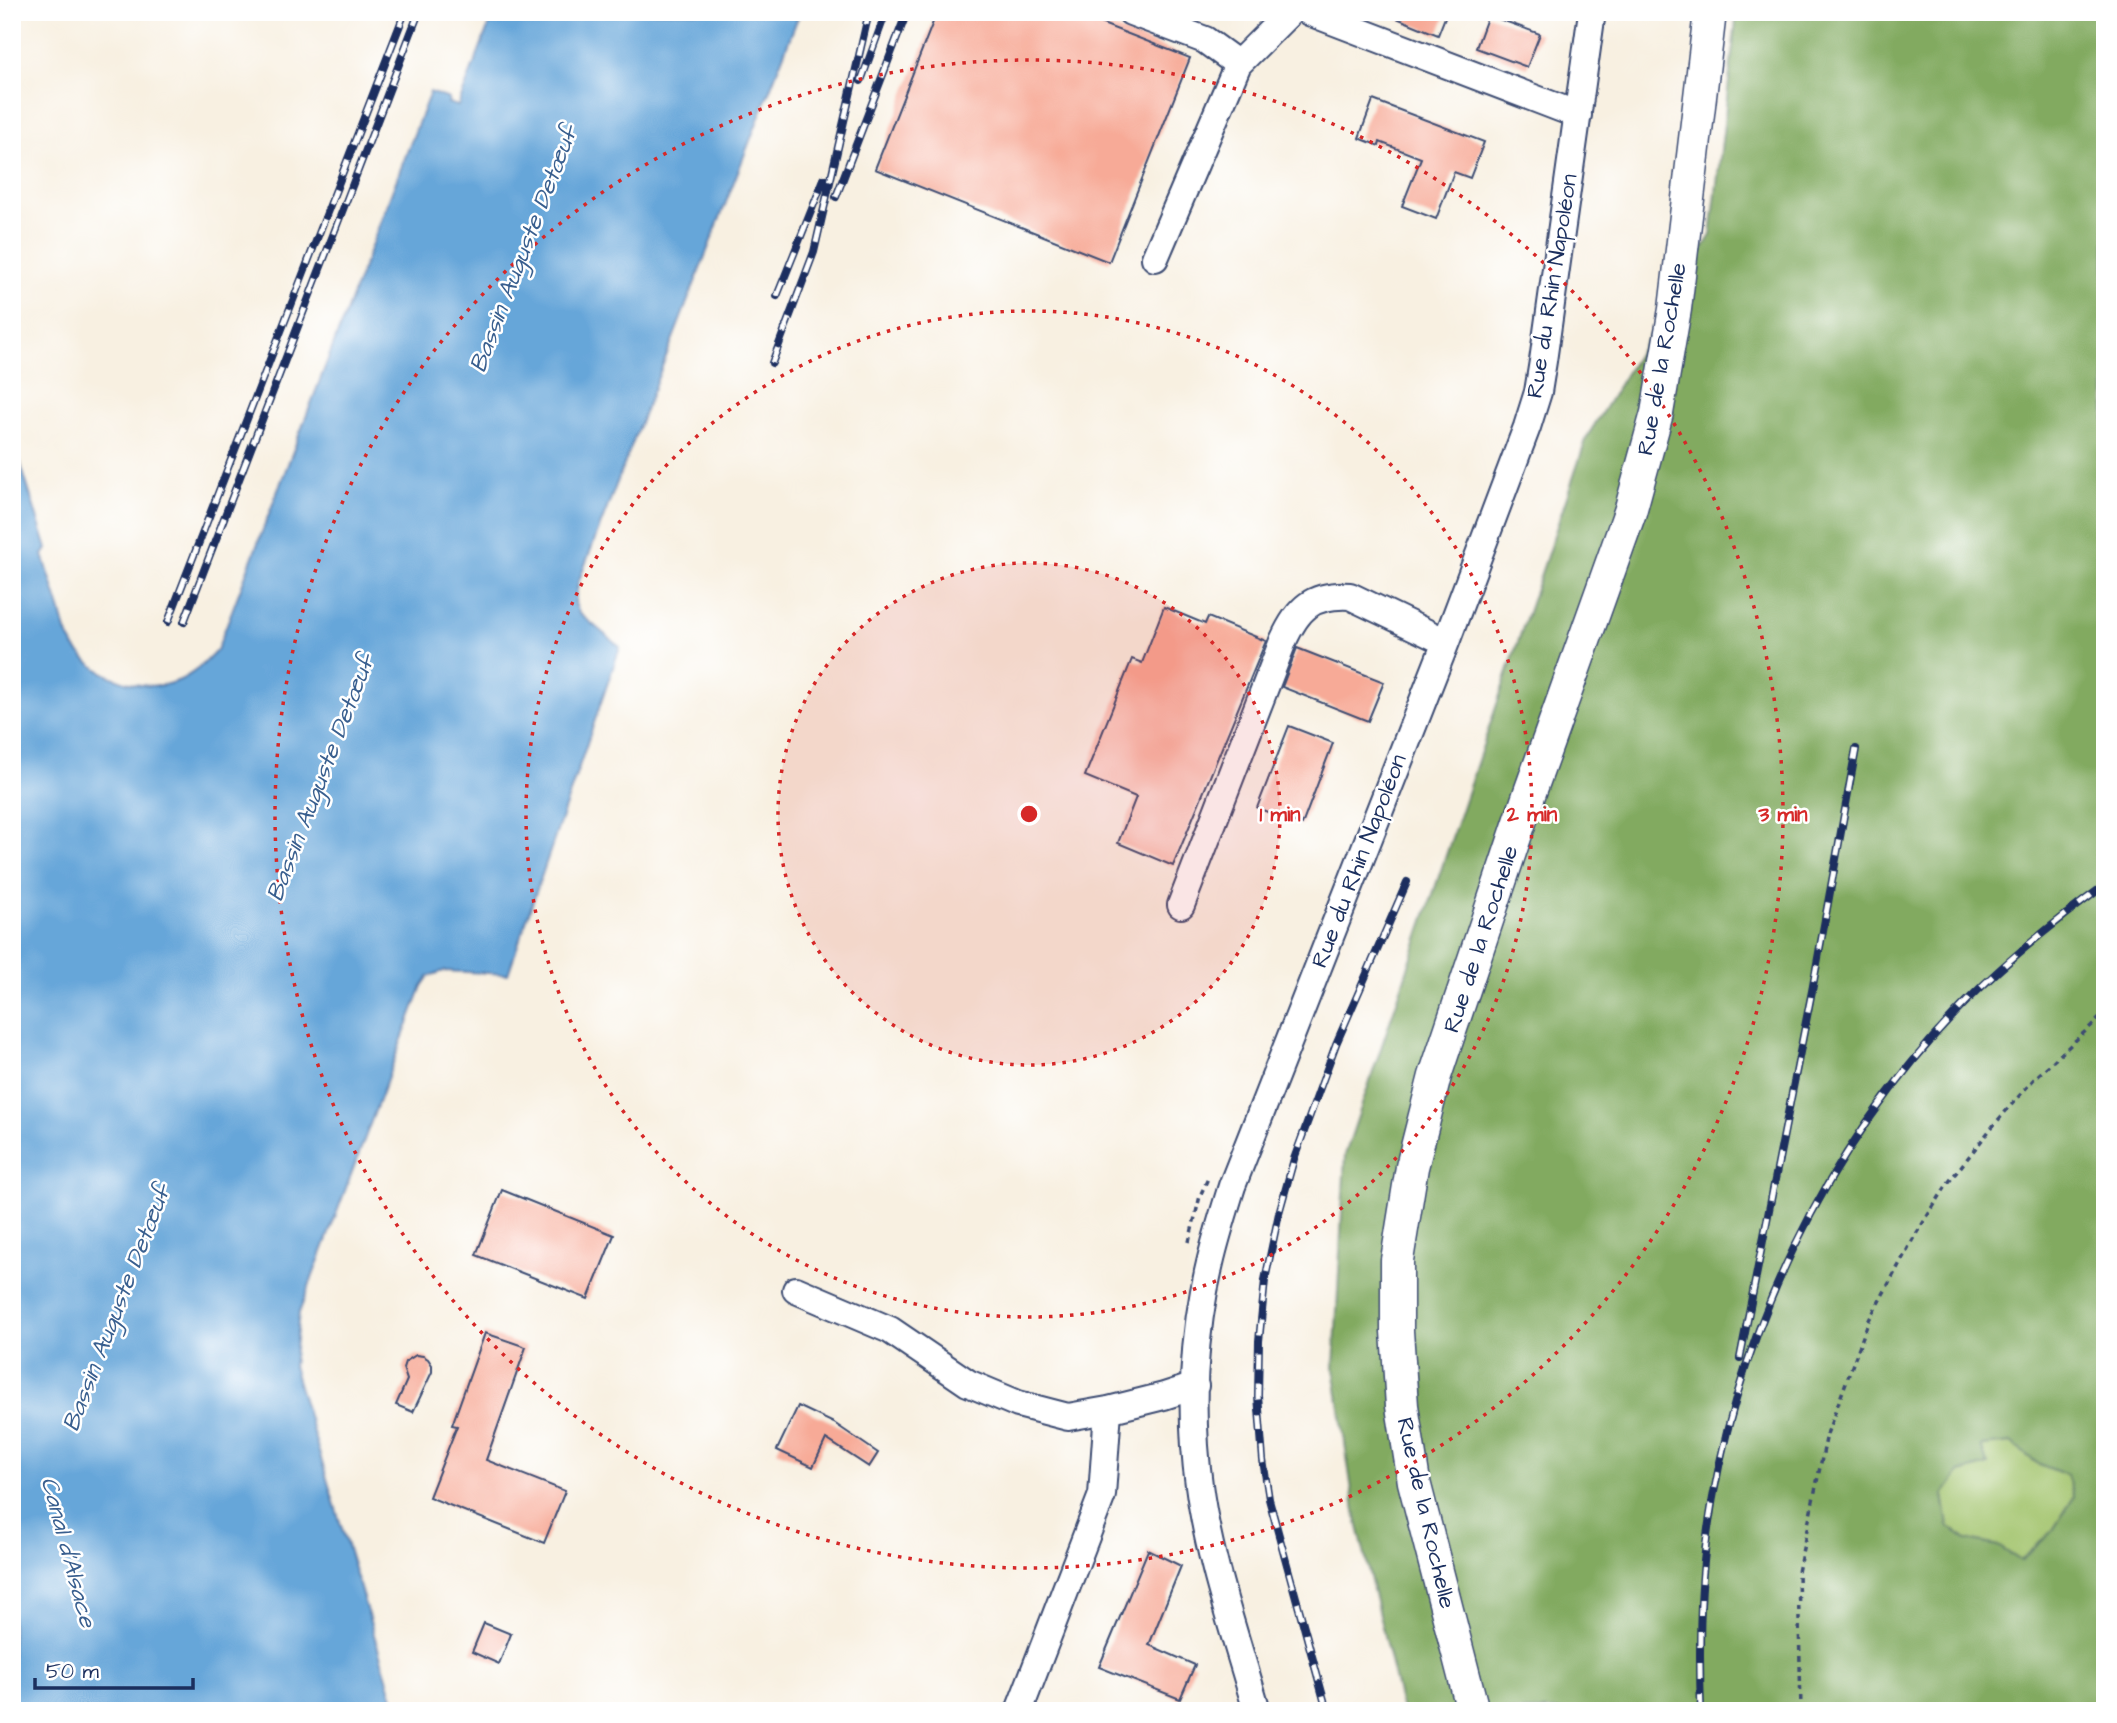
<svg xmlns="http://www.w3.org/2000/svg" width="2117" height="1723" font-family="'Architects Daughter',sans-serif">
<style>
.green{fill:#a3c46d;stroke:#5f7a66;stroke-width:2}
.forest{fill:#82aa60;stroke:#4e6c5f;stroke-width:2;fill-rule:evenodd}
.water{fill:#66a6d9;stroke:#406a9c;stroke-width:2}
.building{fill:#f7aa97}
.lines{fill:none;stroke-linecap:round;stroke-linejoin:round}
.minor-casing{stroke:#3c4c72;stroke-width:30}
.major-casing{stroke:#3c4c72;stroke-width:35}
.path{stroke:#3c4c72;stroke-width:3.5;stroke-dasharray:5 5;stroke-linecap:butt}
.minor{stroke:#fff;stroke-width:26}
.major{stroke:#fff;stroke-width:32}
.rail-casing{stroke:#1b2f5e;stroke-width:8}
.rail{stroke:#fff;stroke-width:5;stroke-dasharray:16;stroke-linecap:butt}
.ring{fill:none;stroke:#d62828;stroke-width:3.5;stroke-dasharray:3.5 7}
.labels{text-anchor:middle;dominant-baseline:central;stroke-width:5;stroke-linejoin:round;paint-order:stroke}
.street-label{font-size:23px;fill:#1b2f5e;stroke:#fff}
.water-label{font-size:24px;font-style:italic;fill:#395f8f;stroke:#fff}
.centre{fill:#d62828;stroke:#fff;stroke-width:3.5}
.ring-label{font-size:21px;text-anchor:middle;font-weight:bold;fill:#d62828;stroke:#fff;stroke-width:5;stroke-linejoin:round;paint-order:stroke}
</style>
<rect width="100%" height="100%" fill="#fff"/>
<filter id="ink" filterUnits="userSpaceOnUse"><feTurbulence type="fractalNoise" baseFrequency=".0143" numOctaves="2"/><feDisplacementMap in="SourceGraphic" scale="14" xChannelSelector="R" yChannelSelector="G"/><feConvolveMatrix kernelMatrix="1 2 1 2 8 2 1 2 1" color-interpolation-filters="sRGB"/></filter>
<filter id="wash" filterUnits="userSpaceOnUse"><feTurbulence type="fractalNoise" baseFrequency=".00686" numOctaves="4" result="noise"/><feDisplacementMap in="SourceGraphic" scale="28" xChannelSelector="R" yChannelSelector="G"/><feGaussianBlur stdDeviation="1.57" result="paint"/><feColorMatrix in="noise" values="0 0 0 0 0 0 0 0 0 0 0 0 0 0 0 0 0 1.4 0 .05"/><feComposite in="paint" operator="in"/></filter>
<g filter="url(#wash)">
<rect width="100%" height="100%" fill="#f8f0e1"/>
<path class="green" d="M2011,1443L2037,1463L2067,1475L2074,1497L2053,1530L2021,1561L1998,1546L1967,1540L1948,1526L1943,1495L1959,1473L1987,1465L1980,1446Z"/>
<path class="forest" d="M1737,12H2105V1711H1402L1356,1518L1334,1368L1345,1155L1587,437L1711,235ZM2011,1443L2037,1463L2067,1475L2074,1497L2053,1530L2021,1561L1998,1546L1967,1540L1948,1526L1943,1495L1959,1473L1988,1465L1981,1446Z"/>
<path class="water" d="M494,12H800L578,583L575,603L579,613L620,647L508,974L444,971L429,976L422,986L299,1313L293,1366L397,1711H12V436L47,549L43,555C49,574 55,593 61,612C63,620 65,630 69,638C88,674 141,697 180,680C195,673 206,662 217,650L430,92L449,99L448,103L458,106Z"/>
<g id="blocks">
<path class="building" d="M937,12H1072L1190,58L1109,262L875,169Z
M1382,12H1447L1438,35Z
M1488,15L1540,34L1527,67L1476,48Z
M1373,100L1484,142L1470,178L1454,172L1436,219L1402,206L1421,158L1380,142L1379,146L1359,138Z
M1164,607L1205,624L1208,617L1266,641L1173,866L1118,843L1136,797L1085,776L1132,659L1142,663Z
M1297,648L1384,682L1368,721L1282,687Z
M1289,726L1333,743L1302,825L1257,808Z
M502,1190L614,1235L588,1299L476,1255Z
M485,1333L526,1347L486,1460L565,1491L544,1543L429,1497L457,1426L452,1425Z
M416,1355L423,1356L428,1359L432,1365V1372L413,1412L396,1405L407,1380L403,1368L405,1362Z
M798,1406L834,1423L878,1453L869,1467L826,1439L813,1467L777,1450Z
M1148,1550L1181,1566L1149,1645L1195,1665L1180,1699L1099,1667Z
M484,1623L511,1634L499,1664L472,1652Z"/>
</g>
</g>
<g filter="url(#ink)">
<use href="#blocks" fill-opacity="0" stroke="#3c4c72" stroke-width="2"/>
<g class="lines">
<g class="minor-casing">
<path id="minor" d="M1131,12L1205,40L1238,64
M1309,12L1578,115
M1155,258L1238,64L1290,12
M1181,905L1283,641C1298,608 1312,594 1350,596L1446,642
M796,1290L890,1330L968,1383L1018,1404L1068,1417L1108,1410L1164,1396L1195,1386
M1019,1711L1102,1495L1108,1410
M1257,1711C1236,1637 1209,1561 1199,1485C1189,1412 1193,1334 1210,1263C1216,1237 1224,1212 1232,1186L1446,642L1527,427L1538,392L1543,361L1592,12"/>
</g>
<g class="major-casing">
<path id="major" d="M1473,1711L1414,1482L1402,1406L1397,1331V1260L1412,1167L1435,1076L1530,792L1630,512L1657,413L1675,309L1710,12"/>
</g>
<path class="path" d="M1189,1242L1200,1196L1209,1176
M1801,1711L1798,1572L1827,1434L1869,1320L1913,1239L1948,1183L1993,1126L2034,1079L2105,1013"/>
<use href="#minor" class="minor"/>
<use href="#major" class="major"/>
<g class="rail-casing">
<path id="rail" d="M861,81L886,12
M836,197L907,12
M777,296L824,179
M772,363L814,252L869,12
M168,622L405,12
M184,622L419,12
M1740,1358L1812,991L1856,749
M1327,1711L1269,1499L1263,1460L1258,1396L1259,1341L1265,1280L1279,1213L1294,1159L1336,1044L1407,882
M1701,1711C1699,1653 1699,1593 1707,1536C1734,1336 1825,1146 1967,1001C2009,958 2056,921 2105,885"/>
</g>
<use href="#rail" class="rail"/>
</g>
</g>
<circle cx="1029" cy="814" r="251" fill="#d62828" fill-opacity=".12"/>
<g class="ring">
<circle cx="1029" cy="814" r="251"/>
<circle cx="1029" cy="814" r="503"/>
<circle cx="1029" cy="814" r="754"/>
</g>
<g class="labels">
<g class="street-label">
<text transform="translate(1552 286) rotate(-81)">Rue du Rhin Napoléon</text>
<text transform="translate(1662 359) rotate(-80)">Rue de la Rochelle</text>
<text transform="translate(1359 861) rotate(-69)">Rue du Rhin Napoléon</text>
<text transform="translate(1481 939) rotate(-72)">Rue de la Rochelle</text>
<text transform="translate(1426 1513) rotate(77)">Rue de la Rochelle</text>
</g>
<g class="water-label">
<text transform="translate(524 249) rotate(-69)">Bassin Auguste Detœuf</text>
<text transform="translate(321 778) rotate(-69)">Bassin Auguste Detœuf</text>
<text transform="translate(117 1308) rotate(-69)">Bassin Auguste Detœuf</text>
<text transform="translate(68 1552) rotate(75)">Canal d'Alsace</text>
</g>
</g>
<circle cx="1029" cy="814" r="10" class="centre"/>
<g class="ring-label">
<text x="1280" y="821">1 min</text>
<text x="1532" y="821">2 min</text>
<text x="1783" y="821">3 min</text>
</g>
<rect width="2117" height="1723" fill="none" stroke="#fff" stroke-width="42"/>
<path d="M35 1678v10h158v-10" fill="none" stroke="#1b2f5e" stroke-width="3.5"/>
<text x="46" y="1678" font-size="21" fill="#1b2f5e" stroke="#ffffff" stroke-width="5" paint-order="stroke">50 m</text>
</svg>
